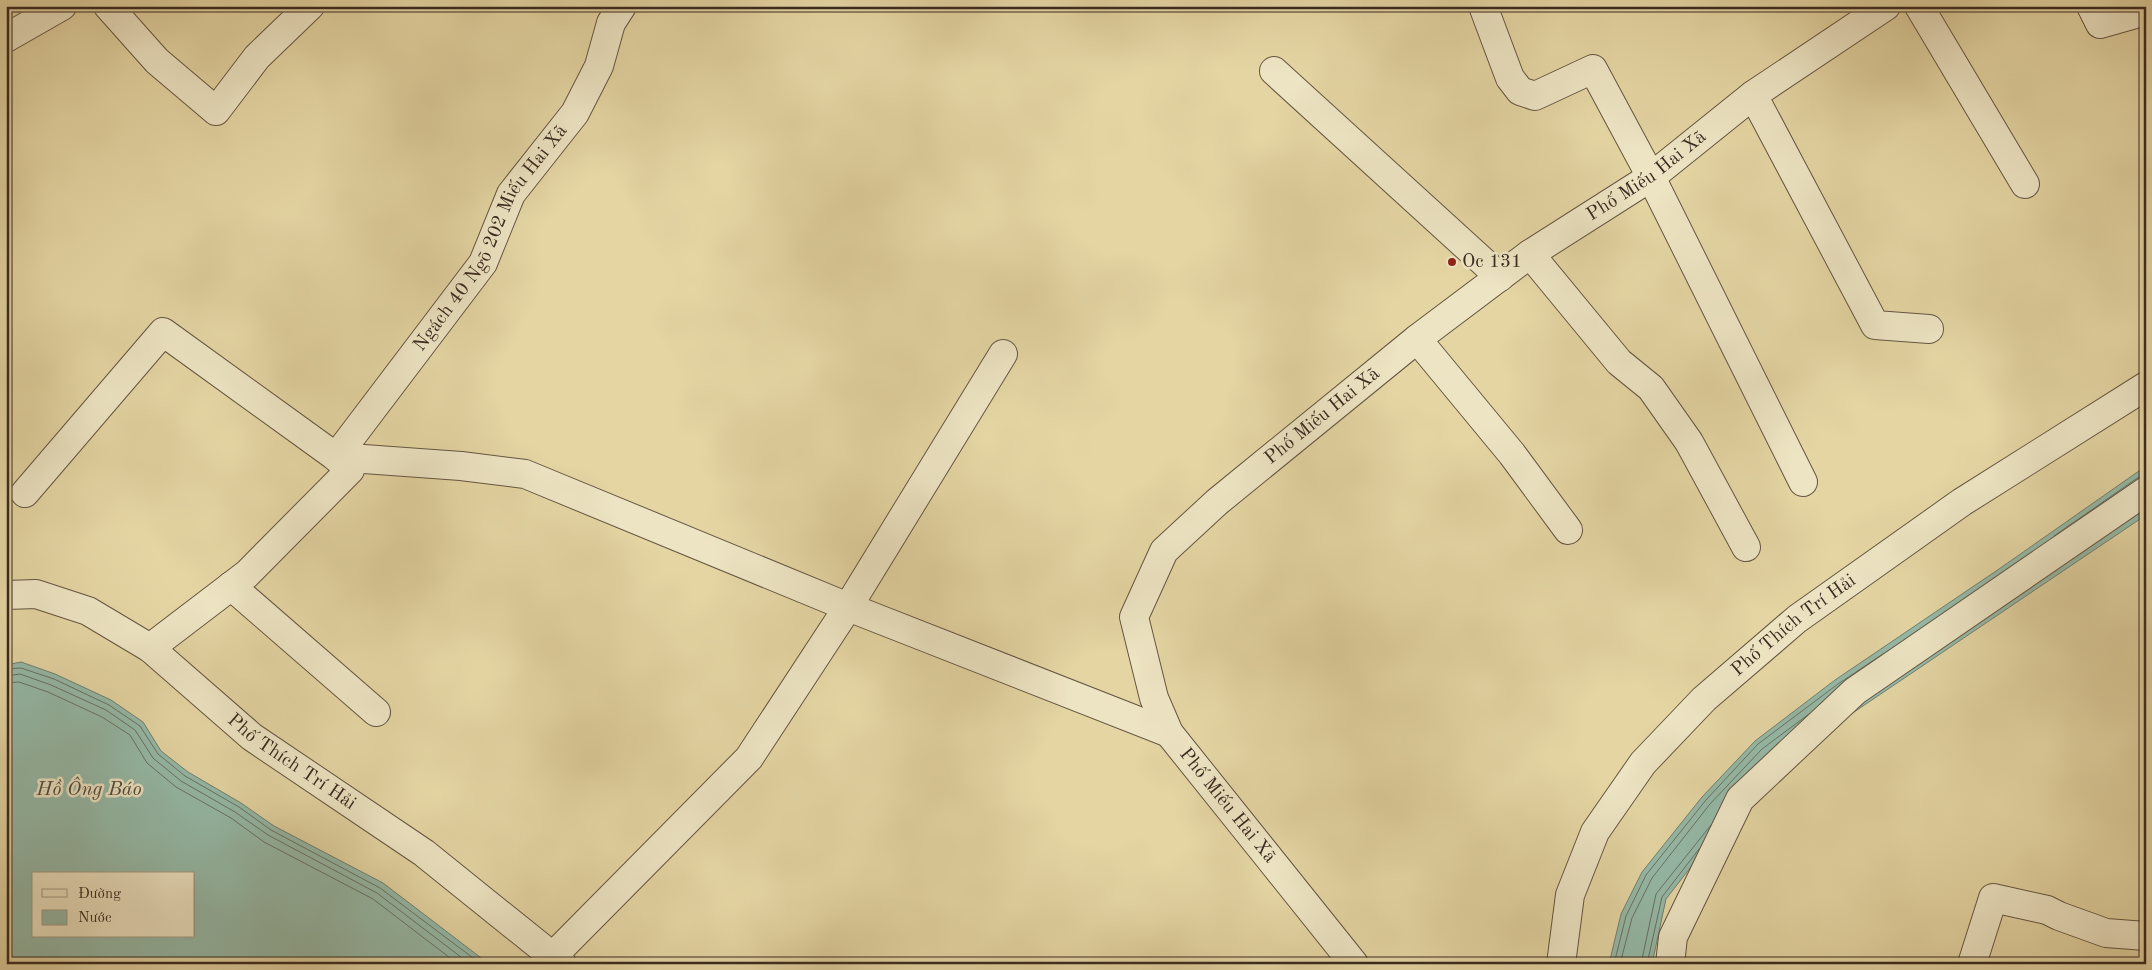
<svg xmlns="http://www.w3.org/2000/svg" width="2152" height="970" font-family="'Old Standard TT',serif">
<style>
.water{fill:#95b9a7;stroke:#718071;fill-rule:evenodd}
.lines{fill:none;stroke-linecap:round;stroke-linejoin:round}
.shore{stroke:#687264;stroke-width:1}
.minor-casing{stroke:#655642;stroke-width:30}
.minor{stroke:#ede4c3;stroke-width:28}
.poi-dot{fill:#8f2418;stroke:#ede4c3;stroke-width:2}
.labels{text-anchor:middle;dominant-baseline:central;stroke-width:5;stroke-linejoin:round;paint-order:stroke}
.street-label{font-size:19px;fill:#3b2b21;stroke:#ede4c3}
.poi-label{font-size:19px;fill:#3b2b21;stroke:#ede4c3;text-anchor:start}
.water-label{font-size:20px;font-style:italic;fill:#524e42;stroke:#ede4c3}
</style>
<rect width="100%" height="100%" fill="#e4d5a3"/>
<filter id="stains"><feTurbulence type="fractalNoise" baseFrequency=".004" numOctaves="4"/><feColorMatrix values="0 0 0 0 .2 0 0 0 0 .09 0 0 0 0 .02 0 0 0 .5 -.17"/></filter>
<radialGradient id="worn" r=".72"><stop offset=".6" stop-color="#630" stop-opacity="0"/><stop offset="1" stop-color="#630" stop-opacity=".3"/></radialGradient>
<path class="water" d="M2146,466V515L1820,735L1704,850L1666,899L1652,964H1609L1621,914L1642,872L1702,797L1755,741L1835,680L1999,569Z
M21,662L55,674L111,700L143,722L161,751L188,772L241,803L274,826L383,883L489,964H6V665ZM34,874H194V936H34Z"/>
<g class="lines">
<path class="shore" d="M2054,536L2146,472
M6,669L21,668L54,679L109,705L140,726L158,754L185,776L239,807L271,830L380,888L481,964
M6,676L20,674L51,685L106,710L135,730L153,758L181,781L235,812L268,835L377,893L470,964
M6,683L19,682L48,692L102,717L130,735L147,763L176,787L231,818L264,842L373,899L458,964
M1614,964L1626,916L1646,875L1706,800L1758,744L1838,684L1883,654
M1620,964L1632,918L1652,878L1710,804L1762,749L1809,714
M1641,964L1656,894L1711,825
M1647,964L1662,897L1699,849"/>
<g class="minor-casing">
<g id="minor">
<path d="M108,6L157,61L216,111L257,57L310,6"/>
<path d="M1483,6L1510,78L1520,91L1535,96L1593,69L1651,177L1803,482"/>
<path d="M1919,6L2025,184"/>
<path d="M2091,6L2100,24L2146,11"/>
<path d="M6,38L62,6"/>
<path d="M1274,71L1500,277"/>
<path d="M1753,95L1875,325L1929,329"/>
<path d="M1530,254L1619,362L1651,388L1689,442L1746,547"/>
<path d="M1417,339L1512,454L1568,530"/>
<path d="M336,457L461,466L525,474L848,607L1169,733"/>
<path id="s1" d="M336,457L483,263L511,194L575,113L599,66L611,23L622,6"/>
<path d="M25,493L163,332L336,457L350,470L247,574L150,648"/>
<path d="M231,586L376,712"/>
<path id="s2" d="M6,595L36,594L88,611L150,648L252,737L424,853L562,964"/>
<path d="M553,956L749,758L848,607L1003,354"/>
<path id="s3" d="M1354,964L1169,733L1154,698L1134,617L1164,551L1217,502L1417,339L1530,254L1651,177L1753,95L1886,6"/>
<path id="s4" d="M1561,964L1570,895L1595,832L1643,763L1704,699L1797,619L1962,502L2146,386"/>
<path d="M1670,964L1673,937L1740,799L1855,691L2146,491"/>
<path d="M1972,964L1993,898L2047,910L2059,916L2106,933L2146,936"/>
</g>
</g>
<use href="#minor" class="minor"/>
</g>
<circle class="poi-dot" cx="1452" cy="262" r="5"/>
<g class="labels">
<g class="street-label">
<text stroke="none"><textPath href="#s3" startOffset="1102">Phố Miếu Hai Xã</textPath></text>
<text stroke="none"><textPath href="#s1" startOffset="269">Ngách 40 Ngõ 202 Miếu Hai Xã</textPath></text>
<text stroke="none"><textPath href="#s3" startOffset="698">Phố Miếu Hai Xã</textPath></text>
<text stroke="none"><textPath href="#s4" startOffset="426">Phố Thích Trí Hải</textPath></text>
<text stroke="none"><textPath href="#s2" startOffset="339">Phố Thích Trí Hải</textPath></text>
<text transform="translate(1227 806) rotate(51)">Phố Miếu Hai Xã</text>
</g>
<g class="poi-label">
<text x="1462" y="262">Oc 131</text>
</g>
<g class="water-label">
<text x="89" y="790">Hồ Ông Báo</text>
</g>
</g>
<rect width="2152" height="970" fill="none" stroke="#e4d5a3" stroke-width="25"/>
<rect x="8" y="8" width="2137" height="955" fill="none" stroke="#3b2b21" stroke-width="2.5"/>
<rect x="12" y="12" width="2127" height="945" fill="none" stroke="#3b2b21"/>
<rect x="32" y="872" width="162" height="65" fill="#ede4c3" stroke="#a69a82"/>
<rect x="42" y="889" width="25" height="8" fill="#ede4c3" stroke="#a69a82"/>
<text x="78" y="898" font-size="15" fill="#3b2b21">Đường</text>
<rect x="42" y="910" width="25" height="15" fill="#95b9a7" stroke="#a69a82"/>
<text x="78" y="922" font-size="15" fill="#3b2b21">Nước</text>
<rect width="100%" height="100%" filter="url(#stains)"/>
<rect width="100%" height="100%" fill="url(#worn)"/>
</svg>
